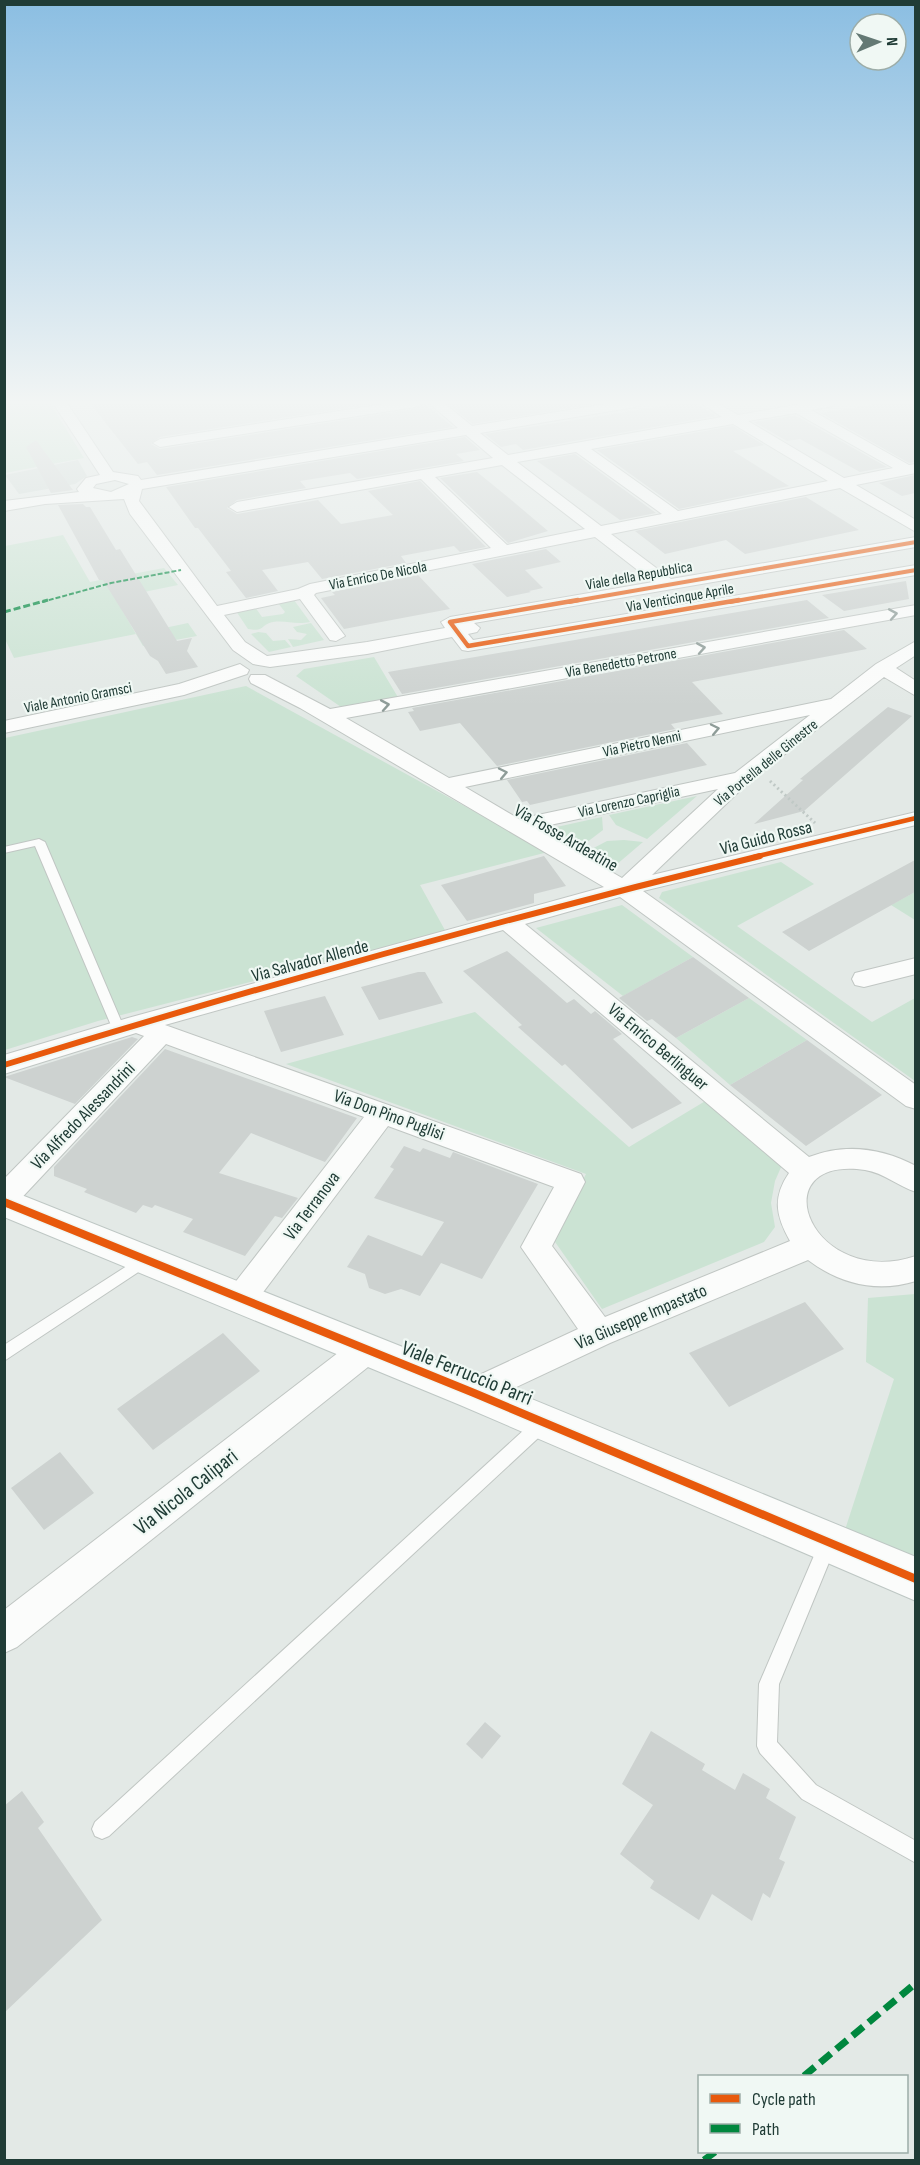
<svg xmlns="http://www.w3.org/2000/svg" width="920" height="2165" font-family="'Sofia Sans Condensed',sans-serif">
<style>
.built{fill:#d0dad6}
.green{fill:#cbe3d3}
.building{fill:#cdd2d0}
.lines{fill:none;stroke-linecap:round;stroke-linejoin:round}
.lane-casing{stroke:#c0c6c3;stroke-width:2}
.street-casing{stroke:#c0c6c3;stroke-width:2}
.secondary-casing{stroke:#bec7c4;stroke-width:2}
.path{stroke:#c0c9c6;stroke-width:3;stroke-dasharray:2 3;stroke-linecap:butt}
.lane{fill:#fbfcfb;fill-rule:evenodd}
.street{fill:#fbfcfb;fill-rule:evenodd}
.secondary{fill:#fbfcfb;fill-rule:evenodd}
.quiet-far2{stroke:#00873e;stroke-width:2;stroke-dasharray:5 2;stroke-linecap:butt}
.quiet-far1{stroke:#00873e;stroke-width:3;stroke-dasharray:7 3;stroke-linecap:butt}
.quiet{stroke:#00873e;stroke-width:7;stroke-dasharray:14 7;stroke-linecap:butt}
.cycleway-far3-casing{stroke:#f0f8f4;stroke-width:6}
.cycleway-far2-casing{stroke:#f0f8f4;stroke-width:8}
.cycleway-far1-casing{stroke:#f0f8f4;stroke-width:10}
.cycleway-casing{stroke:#f0f8f4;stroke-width:11}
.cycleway-far3{stroke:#e8590c;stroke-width:4}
.cycleway-far2{stroke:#e8590c;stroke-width:4.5}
.cycleway-far1{stroke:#e8590c;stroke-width:6}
.cycleway{stroke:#e8590c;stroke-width:8}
.oneway{stroke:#8e9c98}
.labels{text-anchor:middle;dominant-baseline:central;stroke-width:4.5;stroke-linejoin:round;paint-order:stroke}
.far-street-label{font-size:15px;fill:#203c36;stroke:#f0f8f4}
.street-label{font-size:18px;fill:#203c36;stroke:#f0f8f4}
.near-street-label{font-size:21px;fill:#203c36;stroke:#f0f8f4}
</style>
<rect width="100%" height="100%" fill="#e3e9e6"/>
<path class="built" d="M78,460L87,476L75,484L19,494L5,475Z"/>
<path class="green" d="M5,403H50L84,458L5,473Z
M63,535L90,582L164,568L178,585L115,598L136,634L188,623L197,636L143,646L136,634L14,658L5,639V546Z
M294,600L310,622C295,625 286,620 273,622C259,625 266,632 248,629L236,611L255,607L262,617L283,614L285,612L278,603Z
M311,623L324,640L293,647L288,639L301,640L307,634L297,632L293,627Z
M258,632L266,633L273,641L285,640L291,647L269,652L251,634Z
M374,657L399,699L344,709L296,676L304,669Z
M246,686L548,852L420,885L446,932L98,1021L5,1050V738Z
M697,796L647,839L616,825L609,815Z
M602,817L603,830L582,846L552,828Z
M624,840L643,842L616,865L588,851L607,841Z
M781,862L814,884L737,926L872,1022L915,998V1081L659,898L662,892Z
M915,892V920L891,905Z
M622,905L693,957L623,996L536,928Z
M749,998L807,1040L730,1085L676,1038Z
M475,1012L629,1147L707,1100L782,1165L775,1181L771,1203L775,1227L764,1242L602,1309L553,1239L586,1174L286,1064Z
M915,1294V1565L843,1536L894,1379L866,1362L868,1298Z"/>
<path class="building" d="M90,403H378L160,437L151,444L160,449L415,409L424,403L453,427L157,475L147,462L138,464Z
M447,403H599L473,424Z
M666,403H695L716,416L523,450L516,444L501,447L485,434L664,406Z
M882,403H915V462L909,463L821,413Z
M792,416L798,417L887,467L860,472L800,439L787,441L754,422Z
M733,426L764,445L733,451L789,486L679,509L597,450Z
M465,437L480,450L456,454L464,461L357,479L350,473L300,481L306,488L237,500L227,508L237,514L318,500L341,524L393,515L368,491L420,481L486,547L460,552L454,546L401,556L406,563L322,579L308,562L262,570L278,591L246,598L226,572L231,571L198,528H195L166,487Z
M36,440L73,490L51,493L26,447Z
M575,454L656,513L620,520L537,461Z
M477,472L509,498L548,531L508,543L440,478Z
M915,475V493L902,496L879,483Z
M806,497L859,530L745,554L726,540L665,554L635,531Z
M83,504L86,507H90L116,550L120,549L177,641L192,638L187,651L198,667L166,674L158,661L150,656L103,580H99L58,505Z
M546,549L561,562L525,570L543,588L529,591L531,592L507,597L472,564Z
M418,575L450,609L344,629L321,598L335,595L332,592Z
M906,581L909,599L844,611L822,595Z
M807,600L829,618L402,694L388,672Z
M844,630L867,649L692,682L723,714L671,724L675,729L497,766L460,723L420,731L408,712L414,711L412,708Z
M888,707L912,716L804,811L754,824L803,780L800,779Z
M687,743L707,765L530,805L527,801L522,802L507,780Z
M544,856L566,886L534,894V903L467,921L441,885Z
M915,860V892L809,951L782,932Z
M507,951L567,1003L574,999L591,1014L595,1011L622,1034L613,1039L682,1103L632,1129L565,1064L562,1066L518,1027L522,1025L463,971Z
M693,957L749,998L676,1038L652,1019L647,1021L619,998Z
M418,972H425L443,1003L379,1020L361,987Z
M325,996L344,1035L281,1052L264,1011Z
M132,1037L138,1039L75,1104L4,1077Z
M807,1040L882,1095L806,1146L730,1085Z
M165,1049L357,1118L325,1162L251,1133L219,1173L298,1198L282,1218L275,1216L245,1256L183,1232L193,1219L155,1205L152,1208L143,1205L136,1213L84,1192L87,1189L54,1176V1167Z
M404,1146L420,1152L423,1148L450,1158L453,1152L538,1184L482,1279L441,1263L420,1296L401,1289L385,1294L369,1288L365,1274L347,1267L368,1235L422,1256L444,1222L374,1198L394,1169L390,1167Z
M805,1302L844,1349L729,1407L689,1353Z
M223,1333L260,1371L153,1450L117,1409Z
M60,1452L94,1493L44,1530L11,1488Z
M485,1722L501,1736L482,1759L466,1744Z
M651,1731L705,1764L702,1770L735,1790L743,1773L770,1789L766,1798L796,1817L779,1859L785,1862L770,1898L763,1893L752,1921L712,1894L699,1920L650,1888L654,1881L620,1854L653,1805L622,1784Z
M22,1791L44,1822L38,1828L102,1920L4,2013V1806Z"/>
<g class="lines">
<g class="lane-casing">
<path id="lane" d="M39,839L45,842L125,1030L124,1033H114L113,1030L35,846L4,853V847Z
M144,1255L149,1257L152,1261L149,1265L4,1361V1345Z
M543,1416L549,1418L551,1423L549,1428L109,1836L102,1839L95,1836L92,1829L95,1822L537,1418Z
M828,1534L834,1537L837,1543L779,1684L777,1742L816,1785L916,1841V1863L802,1799L760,1753L757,1746L759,1684L822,1537Z"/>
</g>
<g class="street-casing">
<path id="street" d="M53,403H67L113,472L138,476L141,480L458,428L429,403H444L472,426L612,403H642L635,407L480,433L508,455L722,417L701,403H717L738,415L807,403H835L833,406L811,410L909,465L916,464V473L856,485L916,520V532L840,488L611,534L671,579L916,537V547L474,623L480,628L477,632L468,634L473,640L916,565V575L468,651L462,650L452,637L367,654L270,667L253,664L233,650L130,514L124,499L45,504L4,511V501L79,492L77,489L86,478L100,475ZM796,413L893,468L844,478L748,421ZM733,424L828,481L678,511L591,449ZM466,435L493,458L237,502L229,507L237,512L421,479L491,548L310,584L298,589L217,606L139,501L142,489ZM576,452L662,514L601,526L517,462ZM502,465L585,529L507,545L435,477ZM115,480L129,484L111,492L93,488L96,484ZM595,537L653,582L450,617L441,622L445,628L367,642L267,656L245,642L224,615L300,599L330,640L336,641L345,636L314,595L316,593Z
M391,403H422L415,407L160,447L153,443L160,439Z
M916,605V615L346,718L449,778L831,699L876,664L916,641V655L896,668L916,681V696L884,677L749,782L652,875L916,812V825L643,891L916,1085V1109L906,1106L620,897L525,924L809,1157C845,1143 882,1148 916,1166V1192C898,1186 884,1173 865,1170C759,1155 810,1291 916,1256V1281C877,1293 840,1284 808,1260L610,1343L474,1407L462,1403L457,1393L462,1383L578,1329L521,1247L554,1187L388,1126L252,1307L241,1311L230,1307L225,1298L230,1289L364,1117L166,1044L14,1206L4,1209V1179L144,1036L136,1033L4,1074V1055L128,1018L604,887L300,708L251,683L249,679L251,675H265L330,709ZM810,715L735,773L519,819L465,787ZM718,789L622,878L536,828ZM503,930L789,1173C772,1198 776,1216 790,1241L605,1317L552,1246L585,1182L581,1174L165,1025Z
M240,664L249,670L247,674L184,695L4,733V721L179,684Z
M916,958V974L864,987L855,985L852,979L855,973Z
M367,1335L378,1339L383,1349L378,1359L17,1647L4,1653V1610L356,1339Z"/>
</g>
<g class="secondary-casing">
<path id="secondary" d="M4,1188L488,1381L916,1557V1601L460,1405L4,1217Z"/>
</g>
<path class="path" d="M770,781L815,823"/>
<use href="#lane" class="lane"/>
<use href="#street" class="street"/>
<use href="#secondary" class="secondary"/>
<path class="quiet-far2" d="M42,602L111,583L181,570"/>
<path class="quiet-far1" d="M4,612L48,600"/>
<path class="quiet" d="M804,2076L916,1983
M704,2160L715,2152"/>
<g class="cycleway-far3-casing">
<path id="cycleway-far3" d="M569,602L916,542
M730,602L916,570"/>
</g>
<g class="cycleway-far2-casing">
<path id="cycleway-far2" d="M578,600L450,622L468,646L739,600
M754,857L916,818"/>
</g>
<g class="cycleway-far1-casing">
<path id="cycleway-far1" d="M4,1065C254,988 506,918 760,856"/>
</g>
<g class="cycleway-casing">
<path id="cycleway" d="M4,1202L474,1393L916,1579"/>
</g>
<use href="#cycleway-far3" class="cycleway-far3"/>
<use href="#cycleway-far2" class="cycleway-far2"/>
<use href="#cycleway-far1" class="cycleway-far1"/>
<use href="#cycleway" class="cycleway"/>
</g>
<defs><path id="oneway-chevron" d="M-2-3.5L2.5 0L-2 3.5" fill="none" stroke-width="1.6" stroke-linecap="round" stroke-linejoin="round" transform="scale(1.5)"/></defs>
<g class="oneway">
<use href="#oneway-chevron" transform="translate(893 614) rotate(-10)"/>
<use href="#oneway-chevron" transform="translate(701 648) rotate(-10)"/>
<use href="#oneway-chevron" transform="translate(385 705) rotate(-10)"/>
<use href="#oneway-chevron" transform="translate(715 729) rotate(-12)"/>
<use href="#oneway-chevron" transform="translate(503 773) rotate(-12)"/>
</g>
<linearGradient id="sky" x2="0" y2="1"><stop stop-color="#8bbee2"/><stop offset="0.57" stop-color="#f2f5f4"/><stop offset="1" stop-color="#f2f5f4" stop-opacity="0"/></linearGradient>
<rect width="920" height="706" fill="url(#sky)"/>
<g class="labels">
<g class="far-street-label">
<text transform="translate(378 576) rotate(-11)">Via Enrico De Nicola</text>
<text transform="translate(639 576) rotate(-10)">Viale della Repubblica</text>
<text transform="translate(680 598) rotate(-10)">Via Venticinque Aprile</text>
<text transform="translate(621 663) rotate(-10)">Via Benedetto Petrone</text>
<text transform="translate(78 698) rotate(-11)">Viale Antonio Gramsci</text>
<text transform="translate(642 744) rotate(-12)">Via Pietro Nenni</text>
<text transform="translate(766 763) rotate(-39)">Via Portella delle Ginestre</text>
<text transform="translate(629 802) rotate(-12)">Via Lorenzo Capriglia</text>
</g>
<g class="street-label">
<text transform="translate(566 838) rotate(30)">Via Fosse Ardeatine</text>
<text transform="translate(766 838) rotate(-14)">Via Guido Rossa</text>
<text transform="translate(310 961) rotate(-15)">Via Salvador Allende</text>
<text transform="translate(658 1047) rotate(40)">Via Enrico Berlinguer</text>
<text transform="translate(389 1115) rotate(20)">Via Don Pino Puglisi</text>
<text transform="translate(83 1116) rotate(-46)">Via Alfredo Alessandrini</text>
<text transform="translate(312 1206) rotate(-53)">Via Terranova</text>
<text transform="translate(641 1317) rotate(-23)">Via Giuseppe Impastato</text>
</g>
<g class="near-street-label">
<text transform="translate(467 1373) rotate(22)">Viale Ferruccio Parri</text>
<text transform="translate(186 1492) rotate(-38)">Via Nicola Calipari</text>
</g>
</g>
<rect width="920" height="2165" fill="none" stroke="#203c36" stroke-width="12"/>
<rect x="698" y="2075" width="210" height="78" fill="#f0f8f4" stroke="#9dada8" stroke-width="1.5"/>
<rect x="710" y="2094" width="30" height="9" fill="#e8590c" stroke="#9dada8" stroke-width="1.5"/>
<text x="752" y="2105" font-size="18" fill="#203c36">Cycle path</text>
<rect x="710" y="2124" width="30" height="9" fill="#00873e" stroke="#9dada8" stroke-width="1.5"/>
<text x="752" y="2135" font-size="18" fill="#203c36">Path</text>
<g transform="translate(878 42) rotate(88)"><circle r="28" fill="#f0f8f4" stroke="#9dada8" stroke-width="1.5"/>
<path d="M0-4.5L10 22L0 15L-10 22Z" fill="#647974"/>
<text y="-9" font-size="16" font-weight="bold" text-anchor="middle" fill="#203c36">N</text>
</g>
</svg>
